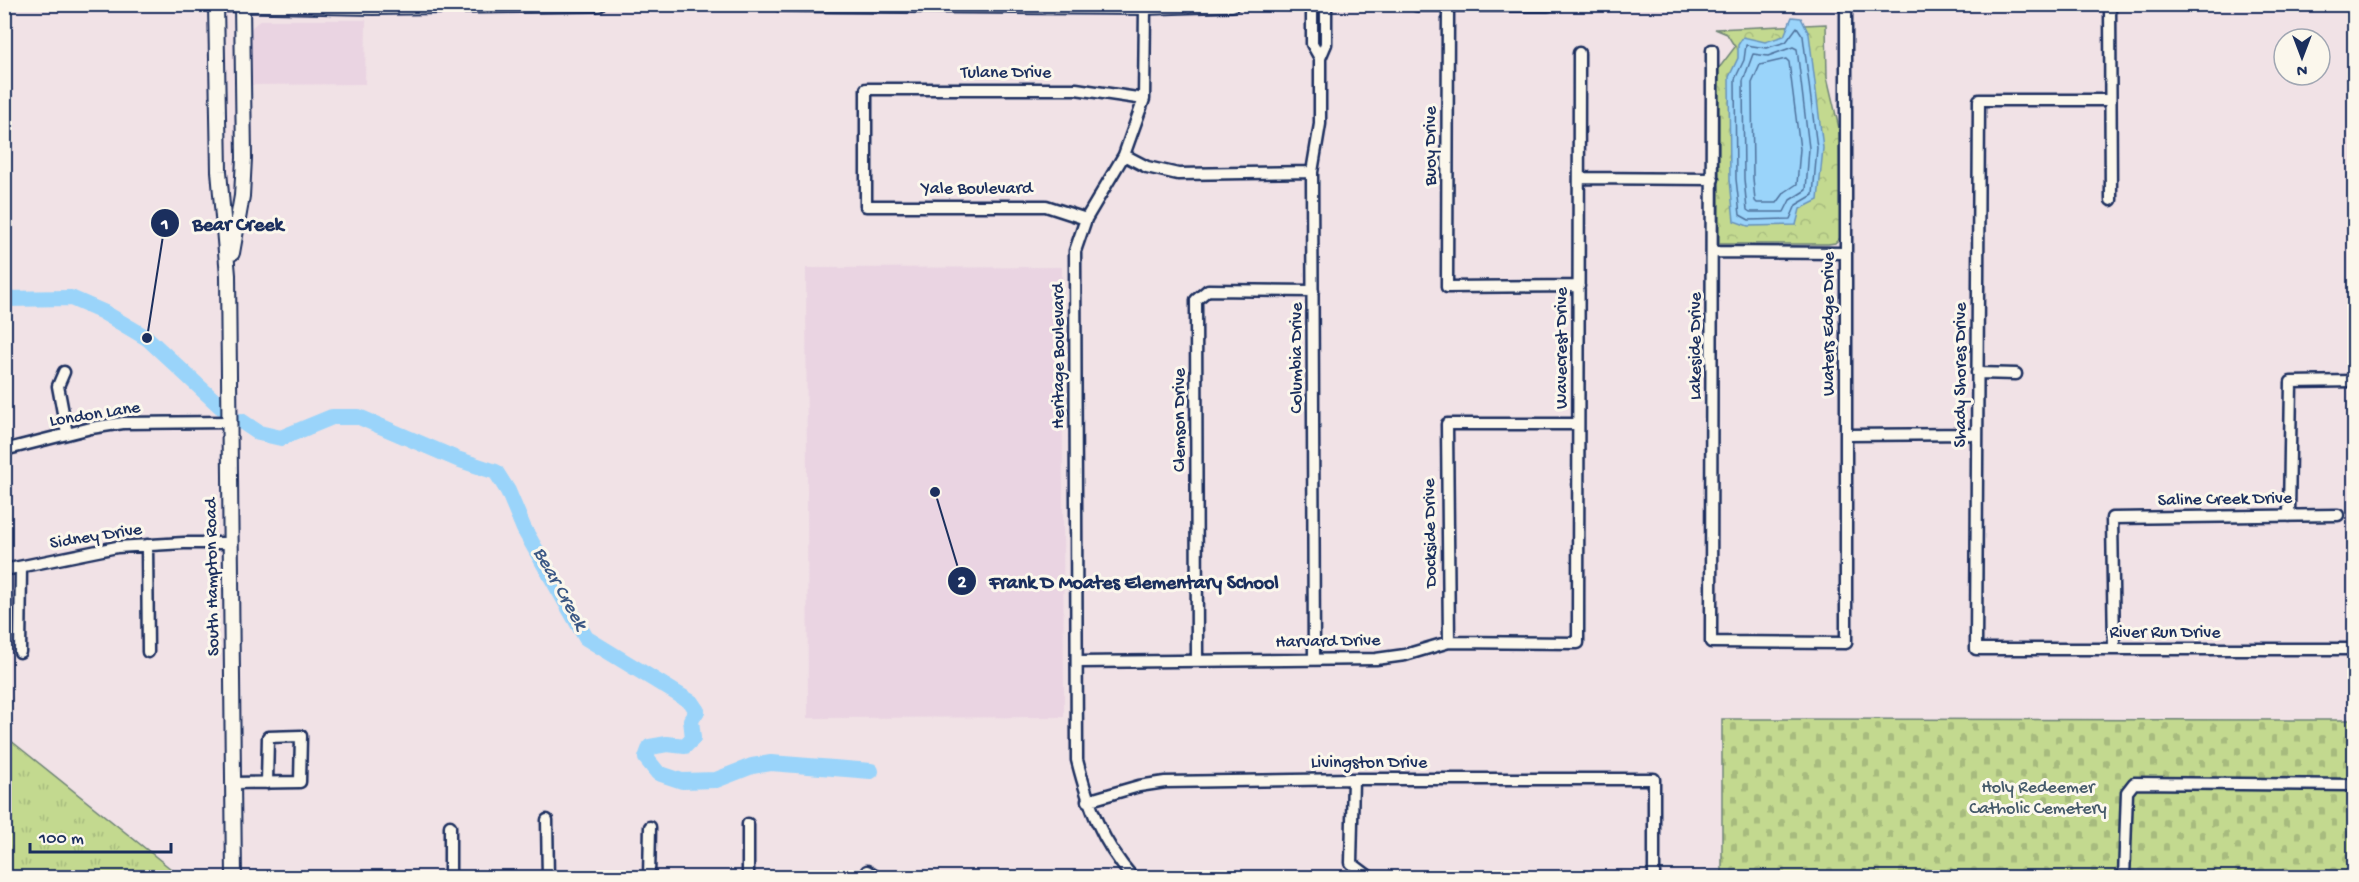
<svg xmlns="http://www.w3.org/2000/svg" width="2359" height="882" font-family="'Gochi Hand',sans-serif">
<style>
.built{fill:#ead4e2}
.grass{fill:url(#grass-tufts);stroke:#6f8476;stroke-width:1.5}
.forest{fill:url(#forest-crowns);stroke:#6f8476;stroke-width:1.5}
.cemetery{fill:url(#cemetery-stones);stroke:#6f8476;stroke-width:1.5}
.water{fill:#9ad4fa;stroke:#6792bc;stroke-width:1.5}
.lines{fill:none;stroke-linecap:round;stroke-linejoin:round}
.shore{stroke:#4e719c;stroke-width:1.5}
.river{stroke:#9ad4fa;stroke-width:16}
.minor-casing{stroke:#1b2f5e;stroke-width:15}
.major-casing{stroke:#1b2f5e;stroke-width:18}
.minor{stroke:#fbf7ec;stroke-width:10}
.major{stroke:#fbf7ec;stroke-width:14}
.labels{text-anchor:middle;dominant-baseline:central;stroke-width:6;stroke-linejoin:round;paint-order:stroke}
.street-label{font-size:18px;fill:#1b2f5e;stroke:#fbf7ec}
.park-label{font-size:18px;fill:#455a6a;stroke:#fbf7ec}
.water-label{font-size:20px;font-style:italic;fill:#3b5885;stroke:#fbf7ec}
.leader{fill:none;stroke:#1b2f5e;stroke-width:2}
.callout-dot{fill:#1b2f5e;stroke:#fbf7ec;stroke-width:2}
.mark-label{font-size:18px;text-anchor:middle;font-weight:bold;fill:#fff}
.callout-label{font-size:20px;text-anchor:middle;font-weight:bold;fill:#1b2f5e;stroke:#fbf7ec;stroke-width:6;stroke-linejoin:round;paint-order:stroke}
</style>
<defs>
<pattern id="grass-tufts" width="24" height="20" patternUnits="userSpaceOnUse" patternTransform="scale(1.5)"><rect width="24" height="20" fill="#c3d98f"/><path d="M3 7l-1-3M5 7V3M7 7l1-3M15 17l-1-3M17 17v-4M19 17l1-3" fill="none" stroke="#a7bb7e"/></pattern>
<pattern id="forest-crowns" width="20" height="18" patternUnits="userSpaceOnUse" patternTransform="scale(1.5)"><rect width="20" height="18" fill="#c3d98f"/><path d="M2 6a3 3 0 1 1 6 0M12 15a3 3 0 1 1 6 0" fill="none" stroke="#a7bb7e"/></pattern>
<pattern id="cemetery-stones" width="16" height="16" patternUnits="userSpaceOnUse" patternTransform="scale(1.5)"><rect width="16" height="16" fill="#c3d98f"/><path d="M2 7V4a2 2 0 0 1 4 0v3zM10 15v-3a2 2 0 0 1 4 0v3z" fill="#a7bb7e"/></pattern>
</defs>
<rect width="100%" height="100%" fill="#f1e2e6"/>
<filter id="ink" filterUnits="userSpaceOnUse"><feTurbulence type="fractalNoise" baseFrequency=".0167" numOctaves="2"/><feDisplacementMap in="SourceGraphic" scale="12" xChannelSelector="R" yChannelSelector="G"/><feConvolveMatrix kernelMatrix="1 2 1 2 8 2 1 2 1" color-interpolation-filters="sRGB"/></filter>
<g filter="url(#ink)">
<path class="built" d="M260,20H366L365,84L243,85L242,37Z
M1062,267L1064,717L808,718L806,268Z"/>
<path class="grass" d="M5,736L181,877H8L4,874Z"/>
<path class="forest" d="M1826,24L1827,77L1839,128L1840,238L1835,243L1828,244H1719V68L1735,47L1727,34L1715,29Z"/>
<path class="cemetery" d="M1722,719L2354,720V877L1722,878Z"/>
<path class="water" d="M1792,17L1801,18L1809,34L1823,148L1818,200L1800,209L1796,225L1748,226L1734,221L1730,180L1729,77L1738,58V45L1743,37L1765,42L1784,36Z"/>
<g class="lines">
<path class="shore" d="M1797,27L1803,36L1817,148L1813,195L1796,205L1790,219L1749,220L1740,215L1736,179L1735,79L1744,60L1746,45L1766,48L1786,42Z
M1793,47L1797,49L1809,148L1806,190L1790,200L1784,212H1750L1747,210L1744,179L1743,81L1753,54L1768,56Z
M1786,59L1789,62L1800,149L1797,184L1785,192L1777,203H1757L1755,201L1753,178L1752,83L1760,65Z"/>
<path class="river" d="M4,299L71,298L103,312L147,338L221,407
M241,421L259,433L281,438L332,417H359L457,459L496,472L508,491L524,529L586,638L691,702L697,711L691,720L693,738L685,746L667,744L650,747L646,758L658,773L682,781L716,780L752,766L771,763L871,771"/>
<g class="minor-casing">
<path id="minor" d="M1312,4V44L1320,58
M2110,4L2111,200
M1448,5L1447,287L1579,286
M1712,50L1711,642L1846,643V4
M2110,100H1979L1976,649H2354
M1124,155L1147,167L1178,174L1312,172
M1579,178L1713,179
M1086,219L1046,206H866V89H1076L1144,99
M1713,252L1846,253
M64,372L58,386L67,434
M1977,373L2016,374
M1846,435L1977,434
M4,450L91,428L123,423L229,422
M2289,516L2291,382L2354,381
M147,545L148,652
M4,570L117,547L184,543H230
M1449,642L1447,424H1578
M2114,649L2112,518L2338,515
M20,652L21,567
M1314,659L1312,172L1320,124V58L1326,44V4
M1197,660L1196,300L1208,290L1313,291
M1078,662L1376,659L1405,655L1449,642L1578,643L1579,53
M1353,779L1351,863L1371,878
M234,783L300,782L301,736L268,737L267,783
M1087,801L1139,786L1165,782L1353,779H1654V878
M547,820L548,878
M748,824V878
M450,826V878
M867,871L878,878
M649,878L650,827
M1133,878C1101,841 1089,807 1077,760L1075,251L1086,219L1124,155L1144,99L1145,7
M2124,878L2127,792L2134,783L2354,785"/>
</g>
<g class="major-casing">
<path id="major" d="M216,4L219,171L228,275L234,878
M219,4L373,7L598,4
M780,4L1145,7L1232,4
M1417,4H1548
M232,253L242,196L244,158L242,4"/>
</g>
<use href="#minor" class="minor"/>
<use href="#major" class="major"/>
</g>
</g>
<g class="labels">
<g class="street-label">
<text x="1006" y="73">Tulane Drive</text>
<text transform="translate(1431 146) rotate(-90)">Buoy Drive</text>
<text x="977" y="189">Yale Boulevard</text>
<text transform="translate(1829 324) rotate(-90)">Waters Edge Drive</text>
<text transform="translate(1696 346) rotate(-90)">Lakeside Drive</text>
<text transform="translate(1562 348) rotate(-90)">Wavecrest Drive</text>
<text transform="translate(1059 356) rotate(-90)">Heritage Boulevard</text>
<text transform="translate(1297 358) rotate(-90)">Columbia Drive</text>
<text transform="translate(1961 375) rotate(-90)">Shady Shores Drive</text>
<text transform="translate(95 415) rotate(-9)">London Lane</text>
<text transform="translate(1180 420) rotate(-90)">Clemson Drive</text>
<text transform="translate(2225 500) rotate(-1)">Saline Creek Drive</text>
<text transform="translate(1431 533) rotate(-91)">Dockside Drive</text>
<text transform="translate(96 537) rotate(-9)">Sidney Drive</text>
<text transform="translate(213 577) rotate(-91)">South Hampton Road</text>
<text x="2165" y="633">River Run Drive</text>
<text transform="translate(1328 642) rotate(-1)">Harvard Drive</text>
<text x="1369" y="763">Livingston Drive</text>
</g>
<g class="park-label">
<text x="2038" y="788">Holy Redeemer<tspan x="2038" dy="21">Catholic Cemetery</tspan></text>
</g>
<g class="water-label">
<text transform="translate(559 589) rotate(61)">Bear Creek</text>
</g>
</g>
<path class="leader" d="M147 338L165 223M935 492L962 581"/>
<g class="callout-dot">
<circle cx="147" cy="338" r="6"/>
<circle cx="935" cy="492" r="6"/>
<circle cx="165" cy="223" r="15"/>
<circle cx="962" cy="581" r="15"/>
</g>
<g class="mark-label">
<text x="165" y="229">1</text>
<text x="962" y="587">2</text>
</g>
<g class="callout-label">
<text x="238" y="230">Bear Creek</text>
<text x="1134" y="588">Frank D Moates Elementary School</text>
</g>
<rect width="2359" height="882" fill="none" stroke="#fbf7ec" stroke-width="24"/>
<rect x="12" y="12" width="2335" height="858" fill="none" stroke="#1b2f5e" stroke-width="2" filter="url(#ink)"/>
<g transform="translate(2302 57) rotate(180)"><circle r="28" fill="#fbf7ec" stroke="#a1a7b3" stroke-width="1.5"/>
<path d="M0-4.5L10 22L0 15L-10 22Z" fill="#1b2f5e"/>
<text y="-9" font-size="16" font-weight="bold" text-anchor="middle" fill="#1b2f5e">N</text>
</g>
<path d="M30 843v9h141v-9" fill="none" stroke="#1b2f5e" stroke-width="3"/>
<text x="39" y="843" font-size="18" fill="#1b2f5e" stroke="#fbf7ec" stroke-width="4.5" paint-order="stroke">100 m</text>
</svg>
